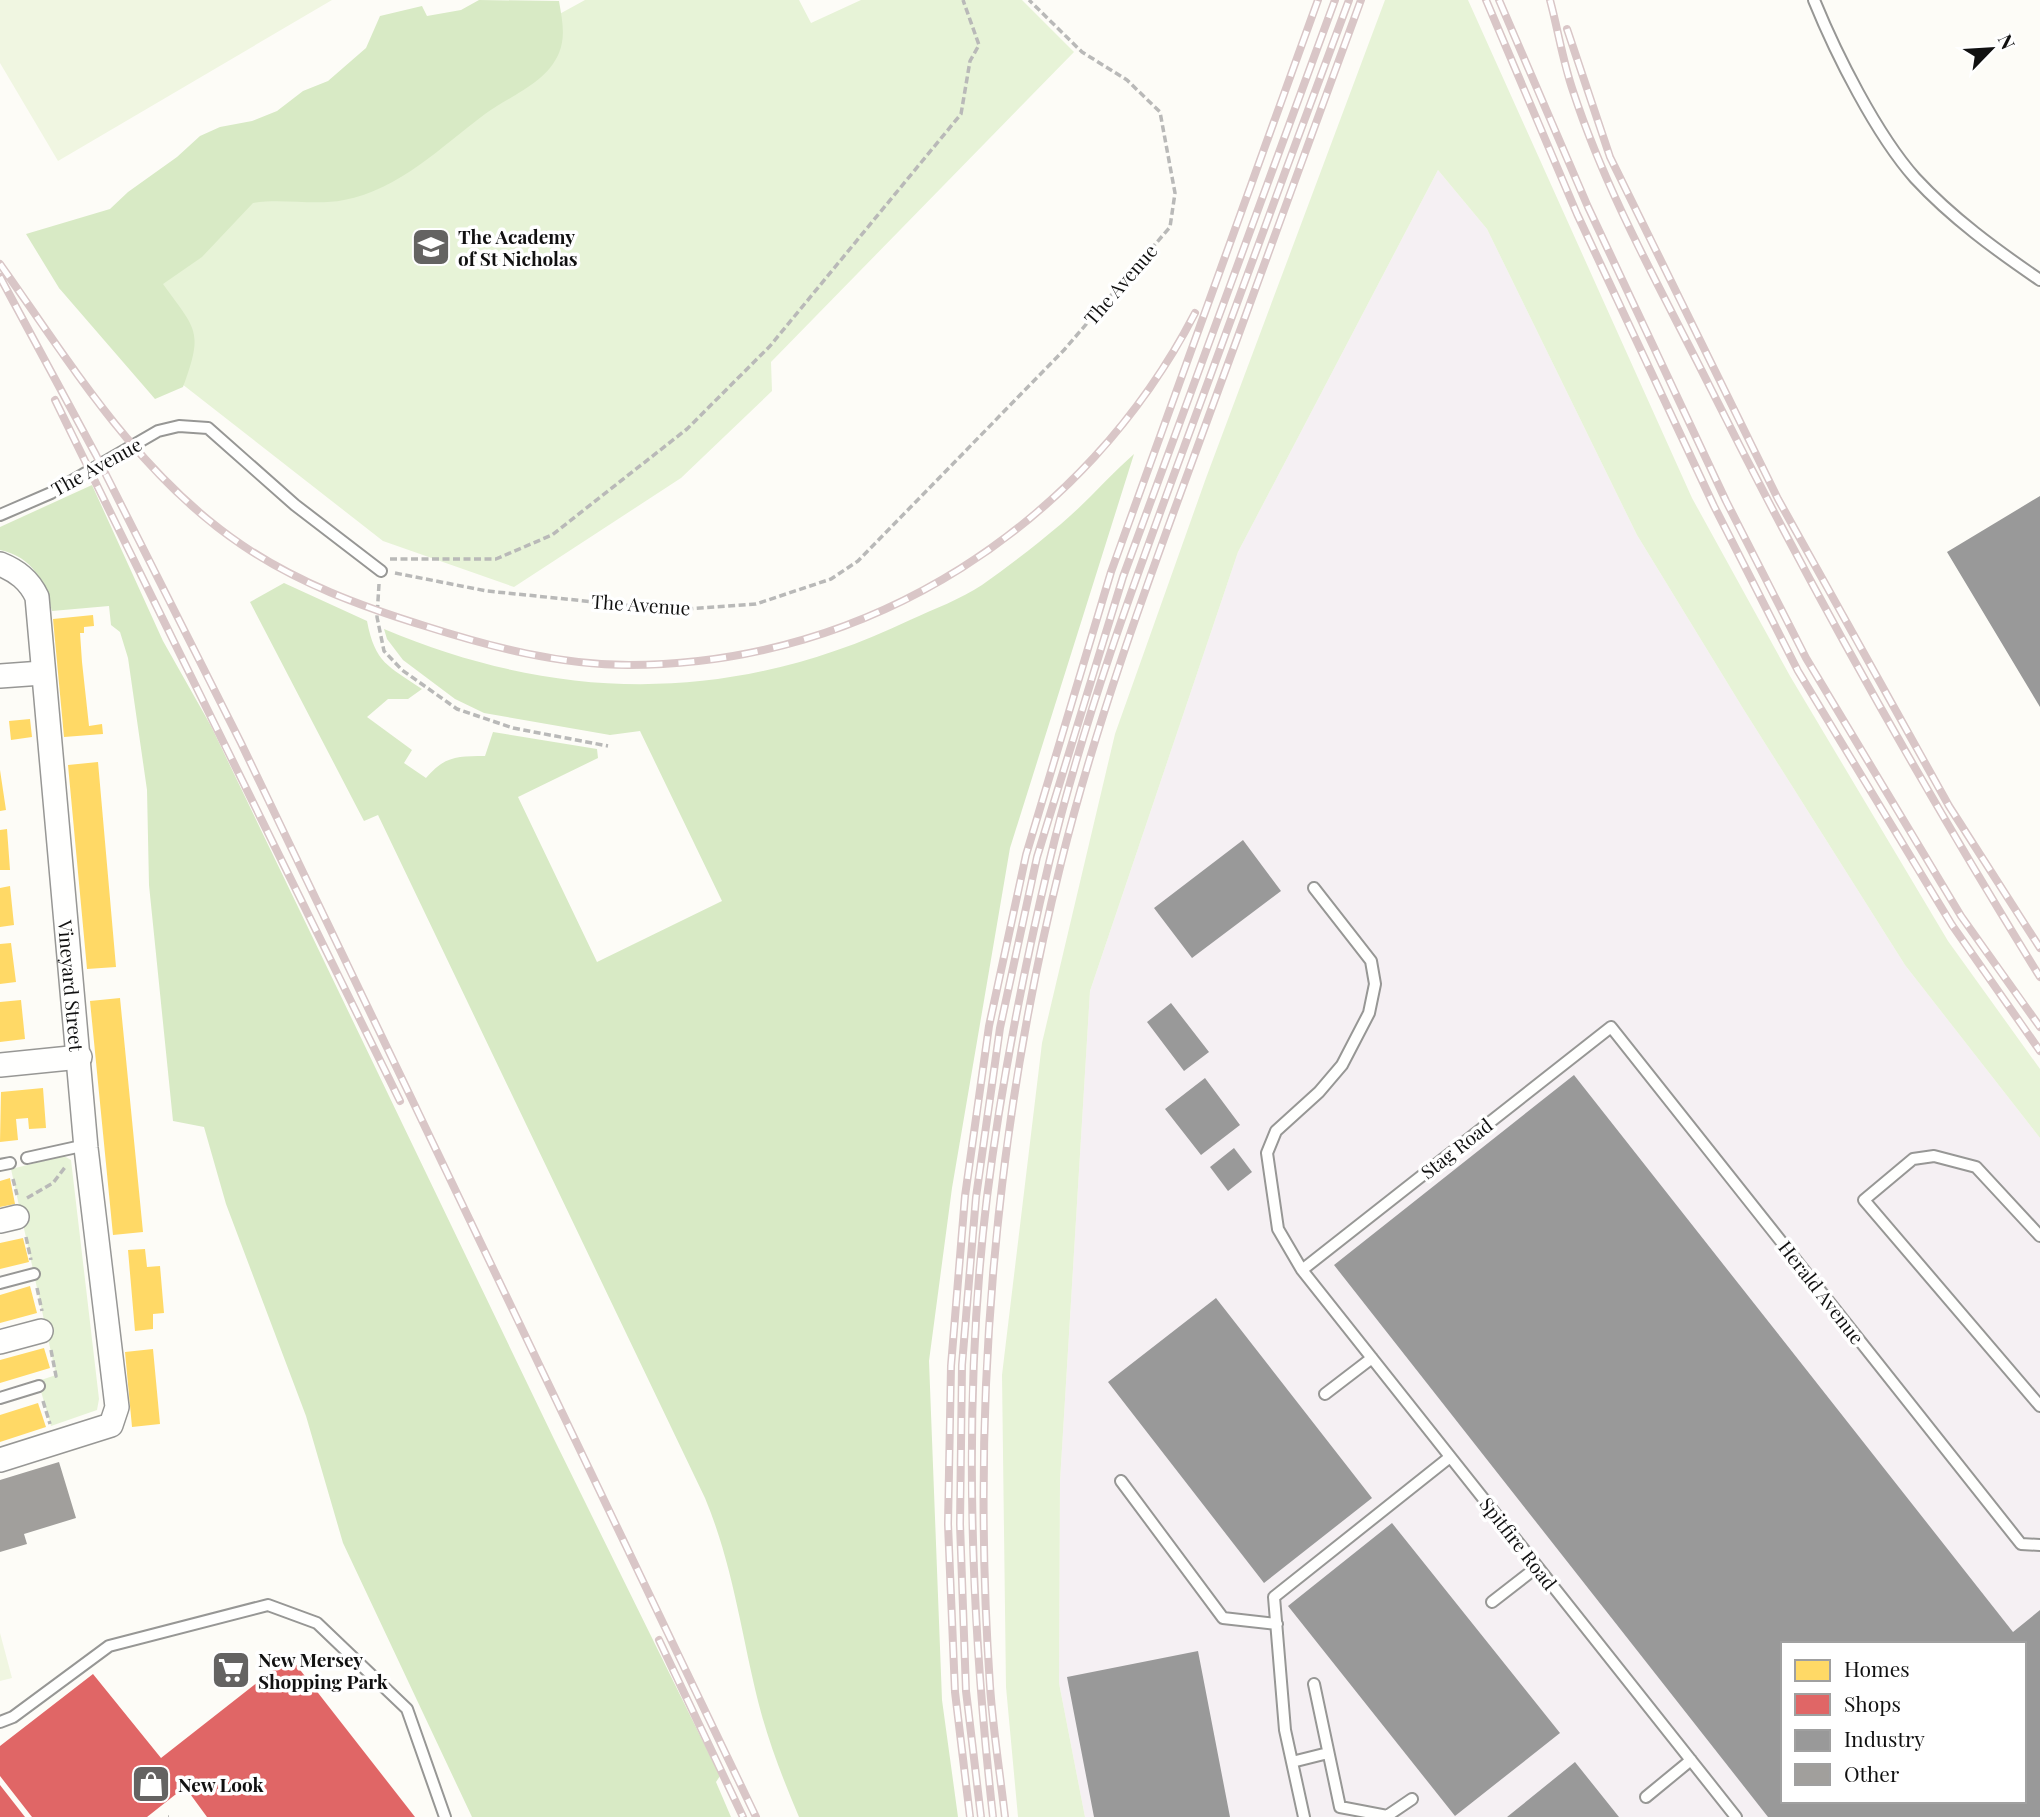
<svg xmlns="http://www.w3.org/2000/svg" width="2040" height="1817" font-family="'Playfair Display',serif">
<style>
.industrial{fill:#f5f0f3;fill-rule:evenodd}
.green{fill:#e7f3d7}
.forest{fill:#d8eac5}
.pitch{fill:#f0f6e1}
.homes{fill:#ffd966}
.shops{fill:#e06666}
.industry{fill:#999;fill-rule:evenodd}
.building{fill:#a19f9c}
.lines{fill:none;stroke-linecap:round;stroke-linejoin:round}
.service-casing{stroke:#979795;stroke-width:14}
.minor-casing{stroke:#979795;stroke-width:26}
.path{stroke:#b9b9b8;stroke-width:3.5;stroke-dasharray:7 3.5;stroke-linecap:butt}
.service{stroke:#fffffe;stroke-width:10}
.minor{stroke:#fffffe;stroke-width:23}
.rail-casing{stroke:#d9c6c7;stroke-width:8}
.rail{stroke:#fff;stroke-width:5;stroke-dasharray:16;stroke-linecap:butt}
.labels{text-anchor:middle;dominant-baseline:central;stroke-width:7;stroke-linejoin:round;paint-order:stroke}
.poi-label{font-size:19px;font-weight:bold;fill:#111;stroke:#fff;text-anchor:start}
.street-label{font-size:19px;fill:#111;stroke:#fff}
</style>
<rect width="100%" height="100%" fill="#fdfcf7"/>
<path class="industrial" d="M1438,170L1487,229L1637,535L1744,710L1905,965L2040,1138V1817H1085L1059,1683L1060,1481L1090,991L1238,552ZM1783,1644H2024V1801H1783Z"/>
<path class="green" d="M585,0H799L811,23L861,0H1022L1074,52L771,362L772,391L681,478L514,587L383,541L59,288Z
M1385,0H1468L1692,498L1790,676L1948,941L2040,1069V1138L1905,965L1744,710L1637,535L1487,229L1438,170L1238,552L1090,991L1060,1481L1059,1683L1085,1817H1018L1006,1687L1002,1375L1042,1043L1115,734L1206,478Z
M64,1156L71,1160L99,1399L97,1410L51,1426L38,1381L56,1375L11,1169Z"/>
<path class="forest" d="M479,0L559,1C562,19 566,36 559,53C546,84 509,96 485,114C442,146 399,190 344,200C315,206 283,198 253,203L202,257L163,284C196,330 204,330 183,387L155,399L59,288L26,234L110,209L128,192L177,157L200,136L220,127L252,121L277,111L303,91L328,81L366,48L380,16L422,6L427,16L461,10Z
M1134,454L1010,848L952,1188L929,1361L942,1700L958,1817H799C785,1784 772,1751 762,1716C742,1642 735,1570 705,1498L378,815L364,821L250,602L284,583L367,621C375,663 388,666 422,689L408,699H388L367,717L412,750L404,763L426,778C445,756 457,756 485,756L493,732L597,749L598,758L518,797L597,962L722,901L640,731L610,735L484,713L455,699L403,660L387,639L384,629C562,704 735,704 910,620C934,609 961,599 982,585C1009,566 1036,545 1061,524C1087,502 1109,476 1134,454Z
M92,485L163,641L211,726L554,1439L720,1776L716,1782L731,1817H472L343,1543L306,1416L226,1204L204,1127L173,1121L149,885L147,790L128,658L120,632L111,625L109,606L52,611C44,581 33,557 0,550V527Z"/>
<path class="pitch" d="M0,0H332L58,161L0,63Z
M0,1633L12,1678L0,1681Z"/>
<path class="homes" d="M93,615L94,626L84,627V633H80L82,662L89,726L102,724L103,734L64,737L53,619Z
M30,719L32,737L11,740L9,721Z
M98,762L116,967L87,969L68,765Z
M0,770L6,810L0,811Z
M7,829L10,870H0V830Z
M10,886L14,925L0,927V888Z
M11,943L16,982L0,984V944Z
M120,998L143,1232L113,1235L90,1001Z
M21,1000L25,1039L0,1042V1002Z
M43,1088L46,1128L29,1129L28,1118L16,1119L18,1140L0,1142L1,1092Z
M10,1178L15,1204L0,1207V1181Z
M23,1238L29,1262L0,1269V1243Z
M145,1249L147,1267L160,1266L164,1313L153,1314V1329L135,1331L128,1250Z
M30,1286L37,1313L0,1323V1295Z
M44,1348L50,1368L0,1383V1360Z
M153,1349L160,1424L132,1427L125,1352Z
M38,1403L46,1427L0,1442V1415Z"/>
<path class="shops" d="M290,1657L415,1817H207L185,1787L147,1817H32L0,1776V1746L93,1674L161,1758Z
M0,1785L25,1817H0Z"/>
<path class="industry" d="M2040,496V707L1947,552Z
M1243,840L1281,891L1192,958L1154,908Z
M1171,1003L1209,1052L1184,1071L1147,1022Z
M1574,1075L2013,1632L2040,1610V1817H1768L1334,1265ZM1783,1644H2024V1801H1783Z
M1205,1078L1240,1125L1201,1155L1165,1109Z
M1234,1148L1252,1172L1228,1191L1210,1167Z
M1216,1298L1372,1498L1264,1583L1108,1382Z
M1392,1523L1560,1733L1455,1816L1288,1606Z
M1198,1651L1230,1817H1094L1067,1677Z
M1575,1762L1619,1817H1507Z"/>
<path class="building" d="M59,1462L76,1518L24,1534L27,1544L0,1552V1480Z"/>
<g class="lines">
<g class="service-casing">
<path id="service" d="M1814,0C1836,54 1876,134 1915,178C1952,218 1996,250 2040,280
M0,515L51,493L158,431L179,426L208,428L295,505L381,571
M1314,888L1371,961L1375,984L1369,1013L1342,1065L1319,1092L1276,1131L1267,1153L1278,1229L1302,1270L1736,1817
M27,1158L86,1145
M0,1165L10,1163
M1302,1270L1611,1027L2021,1544L2040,1545
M0,1283L34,1274
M1325,1394L1372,1358
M0,1398L39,1386
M2040,1406L1864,1200L1913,1159L1934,1156L1976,1167L2040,1236
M1121,1481L1223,1618L1277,1624
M1492,1602L1537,1567
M1314,1684L1340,1807L1387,1816L1412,1799
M0,1722L13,1717L109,1646L268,1605L317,1623L407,1709L445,1817
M1292,1762L1328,1753
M1646,1797L1691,1760
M1304,1817L1285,1730L1274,1597L1450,1457"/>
</g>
<g class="minor-casing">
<g id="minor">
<path id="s1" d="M0,564C17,571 29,580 37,597L86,1148L117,1407L111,1425L0,1460"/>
<path d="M0,676L42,673"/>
<path d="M0,1065L80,1057"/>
<path d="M0,1221L17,1217"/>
<path d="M0,1342L41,1331"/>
</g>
</g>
<path class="path" d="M390,559H496L552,535L687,429L770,346L961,114L970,61L979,45L963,0
M395,573L487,591L673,610L756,604L831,579L858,561L1064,350L1170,227L1175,193L1160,112L1127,80L1082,52L1029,0
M379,584L377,617L384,651L402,670L457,709L513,728L608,746
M13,1179L17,1195
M27,1198L53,1183L66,1166
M26,1237L31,1260
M37,1288L42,1311
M51,1350L56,1376L52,1377
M43,1401L50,1424
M168,1817H169"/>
<use href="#service" class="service"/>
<use href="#minor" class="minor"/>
<g class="rail-casing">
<path id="rail" d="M1486,0L1577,214L1714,506L1798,671L1952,925L2040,1051
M1499,0L1588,207L1726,501L1806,658L1961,916L2040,1027
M1550,0C1558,30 1563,62 1573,91C1607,195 1663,293 1712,391C1812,591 1922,786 2040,977
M1567,29L1610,157L1778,499L1949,806L2040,948
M0,264C71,364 138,475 242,545C298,583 360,606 425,626C491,647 560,665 629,665C869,665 1086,524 1195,313
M0,277L96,455L241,743L756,1817
M55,400L400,1101
M659,1640L743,1817
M970,1817L955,1692L948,1524L951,1366L965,1196L989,1026L1026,855L1111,572L1318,0
M981,1817L966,1691L960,1524L962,1365L976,1197L1000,1028L1037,857L1123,577L1335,0
M993,1817C970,1612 962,1402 987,1197C1001,1084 1023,973 1049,863C1083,720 1135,580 1186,442C1240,295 1294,147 1349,0
M1005,1817C1000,1773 993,1730 990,1686C971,1410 994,1131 1061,863C1096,722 1146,587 1196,451C1251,301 1306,150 1361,0"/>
</g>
<use href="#rail" class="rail"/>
</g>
<defs>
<g id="school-square" transform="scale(2.0125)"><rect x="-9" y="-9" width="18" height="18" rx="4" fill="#646362" stroke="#fff"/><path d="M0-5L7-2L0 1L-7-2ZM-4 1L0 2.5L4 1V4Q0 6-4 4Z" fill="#fff"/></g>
<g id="supermarket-square" transform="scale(2.0125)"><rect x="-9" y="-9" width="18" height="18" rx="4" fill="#646362" stroke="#fff"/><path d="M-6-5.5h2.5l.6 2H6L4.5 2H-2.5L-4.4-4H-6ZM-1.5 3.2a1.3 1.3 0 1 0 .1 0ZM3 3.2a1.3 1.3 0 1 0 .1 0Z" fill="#fff"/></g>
<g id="shop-square" transform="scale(2.0125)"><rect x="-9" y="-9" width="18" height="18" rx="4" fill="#646362" stroke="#fff"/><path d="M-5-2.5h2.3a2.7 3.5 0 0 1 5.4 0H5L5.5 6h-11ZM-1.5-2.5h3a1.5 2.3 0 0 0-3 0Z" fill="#fff"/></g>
</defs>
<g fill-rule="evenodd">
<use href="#school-square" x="431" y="247"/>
<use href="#supermarket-square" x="231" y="1670"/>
<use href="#shop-square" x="151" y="1784"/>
</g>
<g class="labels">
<g class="poi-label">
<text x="458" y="236">The Academy<tspan x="458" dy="22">of St Nicholas</tspan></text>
<text x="258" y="1659">New Mersey<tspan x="258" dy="22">Shopping Park</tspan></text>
<text x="178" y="1784">New Look</text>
</g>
<g class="street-label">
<text transform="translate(1120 284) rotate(-49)">The Avenue</text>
<text transform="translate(96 466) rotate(-29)">The Avenue</text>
<text transform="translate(641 604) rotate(4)">The Avenue</text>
<text stroke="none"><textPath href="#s1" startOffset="441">Vineyard Street</textPath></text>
<text transform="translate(1456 1148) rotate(-38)">Stag Road</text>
<text transform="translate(1822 1292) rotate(52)">Herald Avenue</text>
<text transform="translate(1519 1543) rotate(52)">Spitfire Road</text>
</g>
</g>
<rect x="1781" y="1642" width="245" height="161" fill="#ffffff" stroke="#a0a0a0" stroke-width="2"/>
<rect x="1795" y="1660" width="35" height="21" fill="#ffd966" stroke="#a0a0a0" stroke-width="2"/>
<text x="1844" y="1677" font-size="21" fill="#111111">Homes</text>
<rect x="1795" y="1694" width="35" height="21" fill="#e06666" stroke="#a0a0a0" stroke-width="2"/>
<text x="1844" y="1712" font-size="21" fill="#111111">Shops</text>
<rect x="1795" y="1730" width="35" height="21" fill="#999999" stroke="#a0a0a0" stroke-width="2"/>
<text x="1844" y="1747" font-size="21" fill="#111111">Industry</text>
<rect x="1795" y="1764" width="35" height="21" fill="#a19f9c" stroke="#a0a0a0" stroke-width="2"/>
<text x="1844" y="1782" font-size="21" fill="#111111">Other</text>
<g transform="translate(1991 49) rotate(65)" stroke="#ffffff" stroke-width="5" paint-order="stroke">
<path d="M0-5L12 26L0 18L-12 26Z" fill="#111111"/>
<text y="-10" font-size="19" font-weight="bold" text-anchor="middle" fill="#111111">N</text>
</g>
</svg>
